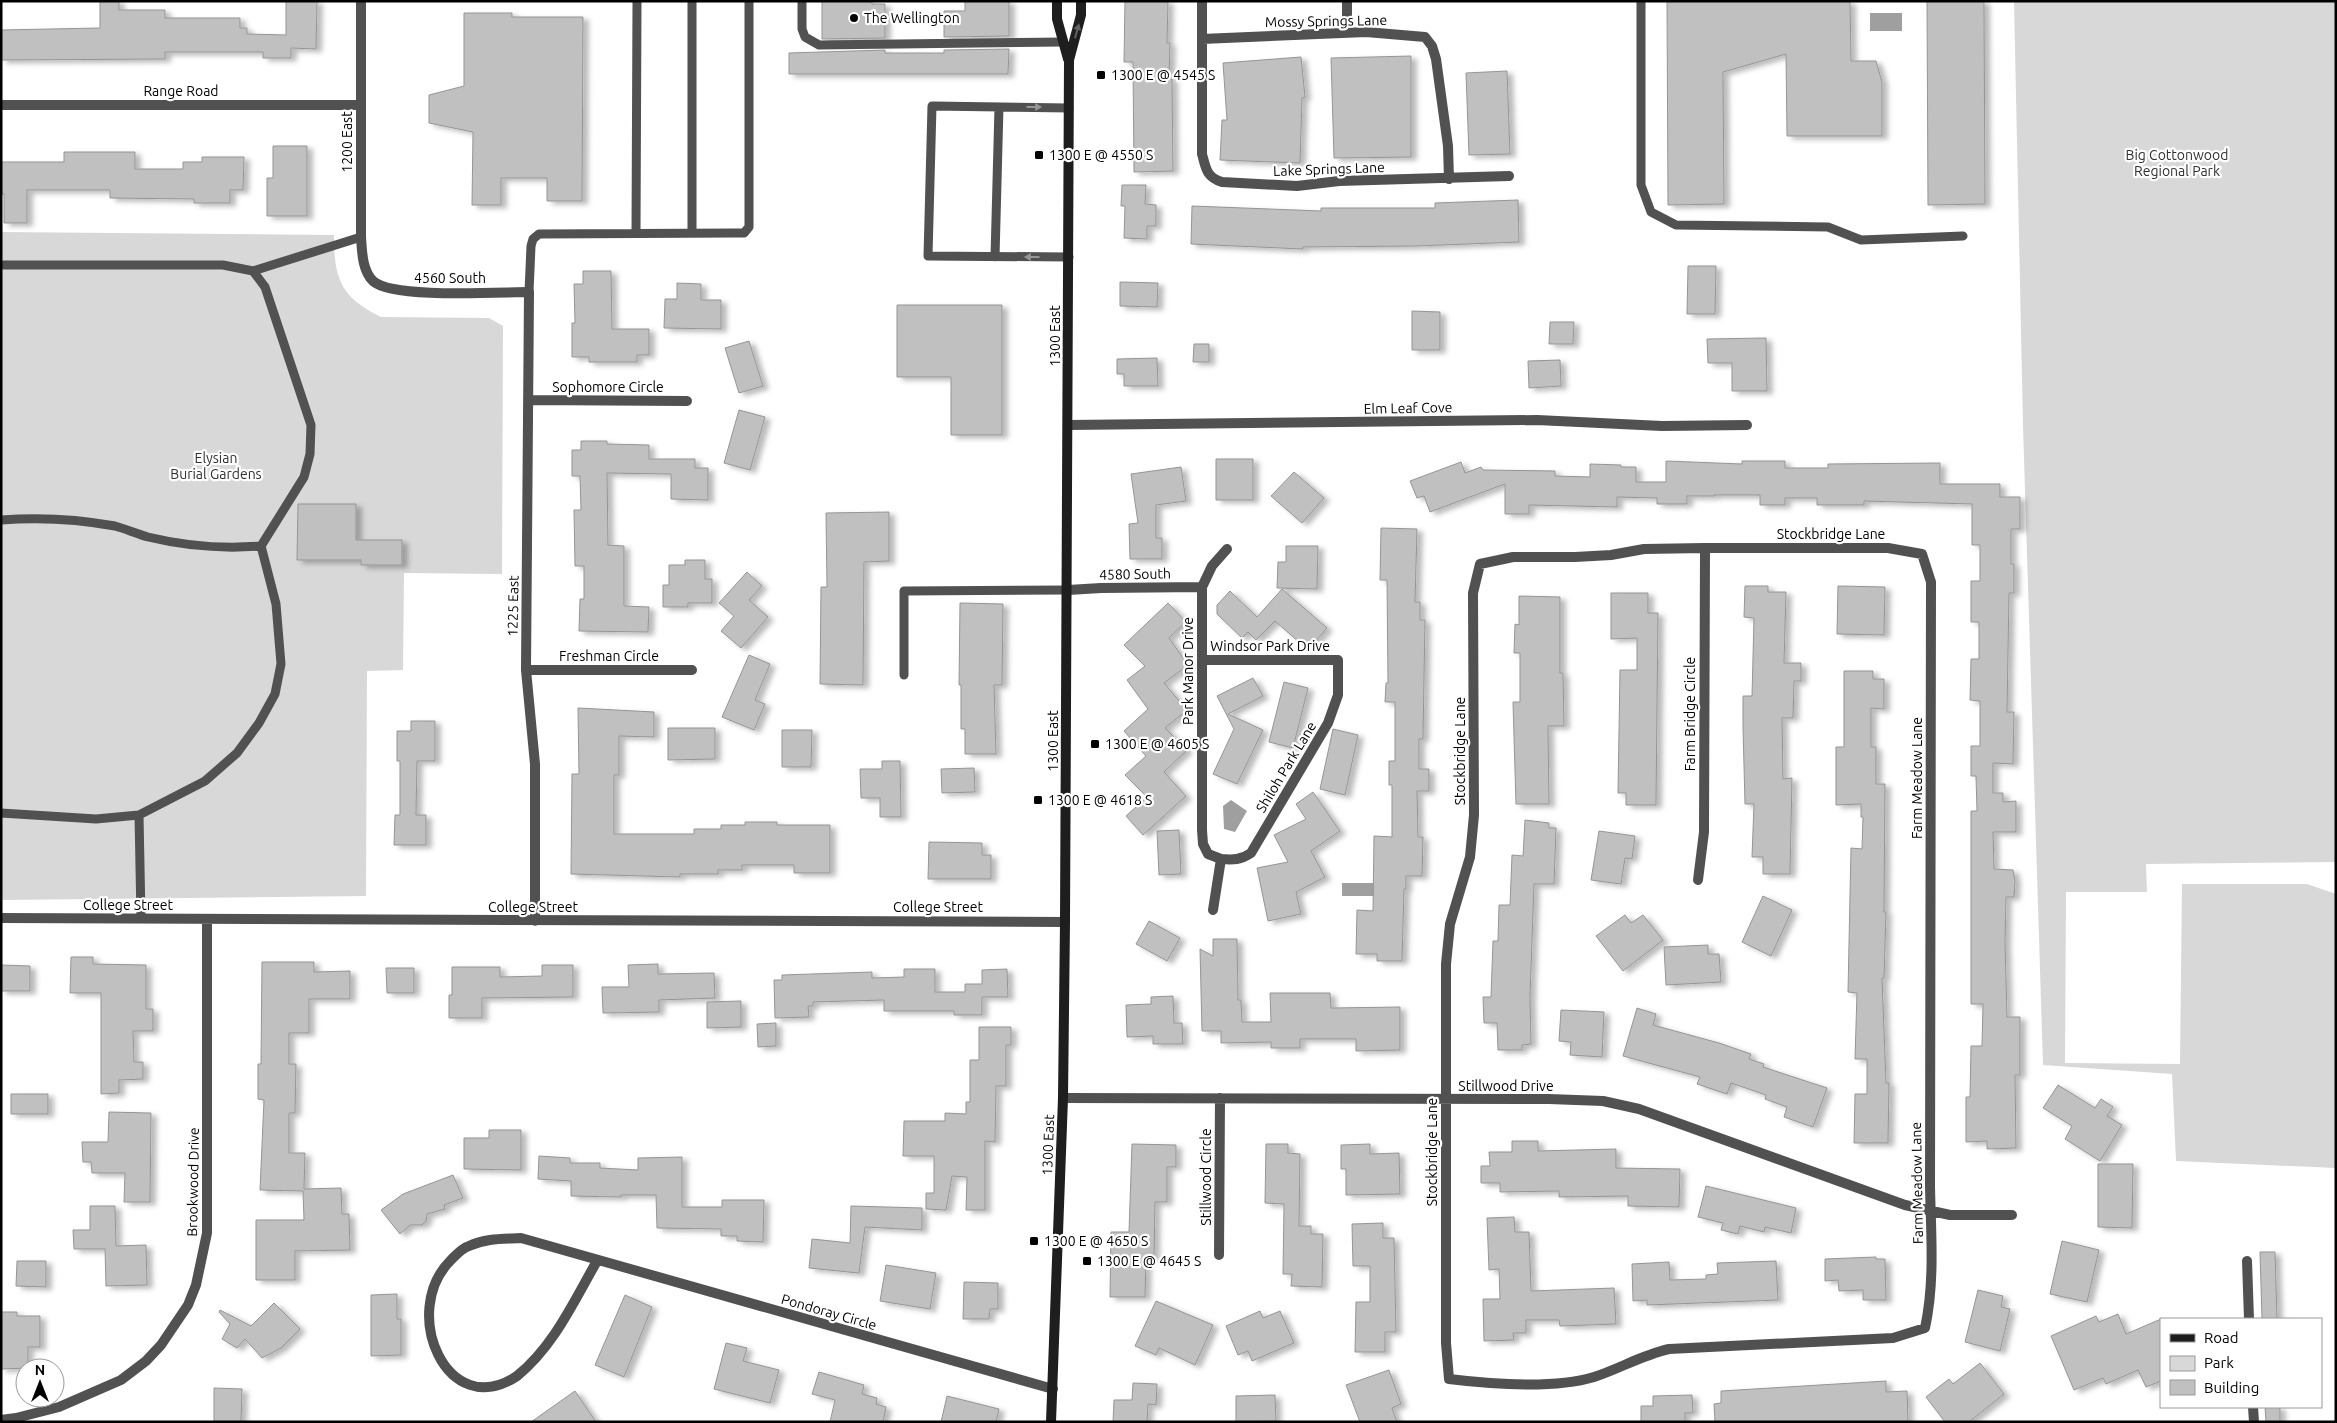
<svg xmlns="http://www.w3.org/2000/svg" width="2337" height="1423" font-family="Ubuntu,sans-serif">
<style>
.green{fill:#d8d8d8}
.water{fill:#9f9f9f}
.building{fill:#c0c0c0;stroke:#959595;filter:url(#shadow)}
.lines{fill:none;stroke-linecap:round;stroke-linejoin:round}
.service{stroke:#515151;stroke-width:9}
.minor{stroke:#515151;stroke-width:10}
.secondary{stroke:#1e1e1e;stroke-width:10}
.oneway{fill:#626262}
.oneway2{fill:#979797}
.poi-dot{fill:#000;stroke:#fff;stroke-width:2}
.labels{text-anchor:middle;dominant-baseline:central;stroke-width:4.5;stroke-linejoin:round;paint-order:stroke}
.poi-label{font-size:14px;fill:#000;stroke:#fff;text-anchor:start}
.street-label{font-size:14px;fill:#000;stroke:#fff}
.park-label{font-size:14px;fill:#2f2f2f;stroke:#fff}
</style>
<defs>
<filter id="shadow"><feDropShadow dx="5.5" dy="3" stdDeviation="2.5" flood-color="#0004"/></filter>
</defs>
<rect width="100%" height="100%" fill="#fff"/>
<path class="green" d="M2014,1H2336V862L2146,864L2147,892H2066L2065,1063L2180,1064L2182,884H2307L2336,894V1168L2176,1161L2172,1074L2043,1065L2023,426Z
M1,232L334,235C334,278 340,297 381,317L489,318L503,326L502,574L404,573L403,670L367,671L366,896L1,900Z"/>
<path class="water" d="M1870,13H1902V31H1870Z
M1231,800L1247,811L1235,832L1224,829L1223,806Z
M1342,883H1373L1375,896H1342Z"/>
<path class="building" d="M100,1H119V10H165V18H240V28H247V34L286,35V1H317L316,49L291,48V58H263V52H165V59L1,60V30L100,28Z
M822,1H872V4H885V38L822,39Z
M965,1H1009V36L944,37V11H965Z
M1125,1H1168L1167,43H1170L1169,79H1172L1173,171L1134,172L1133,62H1124Z
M1667,1H1850L1851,61H1876L1882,82V136H1787L1786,54L1723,72L1724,204L1668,205Z
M1927,1H1984L1985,204L1928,205Z
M464,13H512V17H583L582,201H547V178H501V205H472L473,132L429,123V95L464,86Z
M1009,49L1008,74H789V53L885,50V53H944V50Z
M1411,56V157L1334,158L1331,58Z
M1301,57L1305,97L1302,98L1300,163L1220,160L1222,120H1227L1223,63Z
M1507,71L1510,154L1469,155L1466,73Z
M273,146H307V216H267V178H273Z
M64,152H135V169H183V162H202V157H244L243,190H230V203H194V199L110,198V190H27V223H4V194H1V162H64Z
M1122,185H1146L1145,204L1156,205V226H1147V239L1124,238L1125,206H1121Z
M1518,200L1519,242L1415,246L1303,247V249L1191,244L1192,206L1321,211V208H1435V203Z
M1688,266H1716L1715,314H1687Z
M583,271H611L612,329H649V355H637V362H589V357H572V323H575L574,284H583Z
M1120,282L1158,283L1157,307L1120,306Z
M677,283L701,284V300H721V329L664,328L665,299H677Z
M897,305H1002V435H951V377H897Z
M1412,311L1440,312V350H1412Z
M1550,322H1574L1573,344H1549Z
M1766,338L1767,391H1732V363H1708L1707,339Z
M749,341L763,386L739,393L725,348Z
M1194,344H1209V362H1193Z
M1157,358L1158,386H1124V374H1117V359Z
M1560,360L1561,386L1529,388L1528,361Z
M739,410L765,417L750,470L724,463Z
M581,441H607V444L649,445V459H695V468H708V500L671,499V474L607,473L608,545L624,546V606L649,607L648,632L579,631L580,599H584V566H575L574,510H581L580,476H572V450H581Z
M1216,459H1253V500H1216Z
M1666,461L1742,464V461H1785V468H1828V464L1940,463V484H2000V497H2020V529H2011V564H2014V593H2009L2007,712H2014L2013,764L1993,763V793H2003V802L2016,801V832H1993L1994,869L2013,870L2015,882L2014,897H2006L2005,943L2007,1017H2020V1075H2015L2016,1148L1987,1149V1141L1966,1142V1097H1970L1971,1046H1982L1983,1004H1971V811H1977L1976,776H1971V746H1980V701L1970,700L1971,659H1979V622H1971V581H1980V545H1972V504L1864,501V505H1817V498H1785V505H1760V495H1714V496H1687V504H1657V498L1617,497V507L1529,505V514H1505V484L1430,512L1424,496L1417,498L1410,481L1461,462L1465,473L1481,467L1483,470L1555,471V476L1590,477V464L1621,465V467H1636V482H1666Z
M1181,467L1186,501L1156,505V538H1162V559H1130L1129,524L1138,523L1131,474Z
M1294,472L1324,498L1302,523L1271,496Z
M298,504H356V540H402V565H361V560H297Z
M889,512V561L864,562L863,685L820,684L821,587H827L826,513Z
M1381,528L1417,529L1415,602H1420V620H1425L1423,739H1419V769H1429V791H1417L1418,837H1423L1422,876H1406V889H1404L1402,961H1377V954H1356L1357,910L1373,911L1374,836L1392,837V785H1389V761H1395V702H1385L1386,683H1388L1387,580H1380Z
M1286,546H1318L1317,589L1277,588L1278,562H1286Z
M685,560H705V579H712V603H688V607H663V585H669V565H685Z
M747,572L762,586L749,600L768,617L741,648L721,631L734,616L719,603Z
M1745,586H1768V592H1786L1784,663H1801V681H1794L1793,718H1782L1783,779L1792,778L1790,874H1763V857H1752L1754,804H1745L1743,727V696H1752L1754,618L1744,617Z
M1838,586L1885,587L1884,635L1837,634Z
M1282,589L1327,628L1308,650L1275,621L1256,640L1248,632L1242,638L1217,614V605L1230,591L1257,617Z
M1611,593H1648V613H1658L1656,805H1626V793H1618L1620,670H1637V638L1611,639Z
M1519,596L1560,597V673H1563L1564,726H1548L1549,804H1516L1513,702H1520V653H1514L1515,624L1519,625Z
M960,603L1003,604L1002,685H994L996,754H965V729H961V685H959Z
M1168,603L1186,622L1169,638L1188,665L1164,683L1187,710L1165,728L1187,750L1164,772L1186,796L1143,835L1126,816L1147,797L1125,775L1146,756L1124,731L1148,709L1127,680L1145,666L1124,645Z
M749,655L770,664L755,700L765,704L754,730L722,717Z
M1844,671H1873V679H1884V709L1871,708V747H1876V784H1885L1884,912H1886L1884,978H1882L1886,1083H1889L1888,1143H1854L1855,1094H1867V1059H1855L1857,993L1848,992L1851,848L1862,849L1863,817H1861V804L1836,805V747H1844Z
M1253,678L1263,696L1228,714L1263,730L1237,784L1213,774L1234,729L1217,696Z
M1284,682L1308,688L1293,748L1269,742Z
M578,708L654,712V737L619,736V775H614V834H694V829H721V825H745V822H777V825H830V873H794V865H742V870H718V874H680V877L571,874L572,774H579Z
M411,721H435V761H417L416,815H426V845H394L395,815H400V761H397V731H411Z
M668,728H715V759L668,760Z
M1333,729L1358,735L1345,795L1320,789Z
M782,730H812L811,767H782Z
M882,761H900L901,817H880V798H861L860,769H882Z
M974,768L975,792L942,793L941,769Z
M1313,792L1340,831L1311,851L1325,877L1296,892L1301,914L1268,921L1257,868L1288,862L1274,835L1306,819L1296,804Z
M1525,820L1549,823V828H1556L1554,884H1534L1530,996L1531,1044L1522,1045V1050H1498L1497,1023H1484L1483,997H1491L1493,941H1498L1499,905H1510L1512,855L1523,856Z
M1179,830L1181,874L1159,875L1157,831Z
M1599,831L1635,836L1632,859L1625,858L1621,884L1591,880Z
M929,842L982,843V855H991V879H928Z
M1763,896L1792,910L1771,956L1742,942Z
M1625,915L1631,923L1643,915L1663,940L1623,971L1596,936Z
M1149,921L1180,938L1167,961L1136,944Z
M1213,939H1237L1238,1000H1241L1242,1022H1271L1270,993H1330L1331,1008L1400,1007V1050L1356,1051V1039H1300V1048H1271V1042L1221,1043V1031H1202L1200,949L1213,956Z
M1708,945V954H1719L1721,982L1666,985L1664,947Z
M71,957H93V964L146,965V1009H153V1031H133L134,1062H143V1079L119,1080V1093L101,1094V993H70Z
M262,962H314V972L350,971V999H309V1033H289V1064H296L295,1113H289V1153H305L304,1189L341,1188L342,1214H349L350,1250L295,1251V1280H256V1220H304L303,1191L260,1190L264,1100L258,1099V1064H261Z
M658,964V974L714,973L715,998L659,1000V1012L603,1013L602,987H629L628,965Z
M1,965L30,966V991H1Z
M542,965H573V997L482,998V1018H449V995H452V967H500V977L542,976Z
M386,968H414V993H387Z
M904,969H935V992H965V984H982V970L1007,969L1008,997H982V1015H954V1011H884V1000L813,1002V1006H808L809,1017L775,1018L774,980H782V975L872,972V978L904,977Z
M1173,996L1174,1023H1182L1183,1044H1153V1036L1127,1037L1126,1005L1151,1004V997Z
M741,1001V1027L707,1028V1002Z
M1637,1008L1656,1014L1653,1025L1719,1043L1751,1054L1749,1059L1764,1064L1763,1067L1827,1088L1813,1127L1784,1117L1787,1107L1765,1099L1766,1095L1731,1083L1727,1094L1697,1084L1700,1077L1623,1056Z
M1561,1010L1604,1012L1602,1057L1570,1055L1571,1042L1559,1041Z
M776,1023V1046L758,1047L757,1024Z
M979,1027H1011V1045H1006V1086H996L995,1142L985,1141V1210H966L967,1177L952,1176L946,1210L926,1209V1193H934V1156H903L904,1121H945V1113L966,1114V1102H970V1060H979Z
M2058,1085L2095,1108L2101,1099L2113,1107L2107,1116L2122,1125L2100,1161L2065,1139L2072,1126L2043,1108Z
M11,1094H48V1114H11Z
M109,1112L151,1113L150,1202H124L125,1173H92L91,1162H83L82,1142H108Z
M489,1130H521V1170L464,1169V1138H489Z
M1512,1141H1538V1151L1616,1149V1168L1680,1169L1679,1207L1628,1206V1196L1559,1197V1191L1500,1192V1183H1481V1166H1490L1489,1152H1512Z
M1132,1144L1176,1145V1167H1167V1202H1155L1154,1257H1146L1145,1297H1110L1111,1232H1129Z
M1266,1144H1288V1153L1300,1154L1299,1226H1311V1234H1323L1322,1287L1291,1286L1292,1274H1283L1284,1204L1265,1203Z
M1370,1144V1154L1399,1153L1400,1194L1346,1195V1169H1341V1145Z
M539,1156L570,1158V1163H600V1168L638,1170V1158L682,1157V1207H722V1200H764L763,1242L737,1241V1236H721V1229L657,1228L656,1195H621V1197L571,1196V1181L538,1179Z
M2098,1164H2133L2132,1228L2098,1227Z
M453,1175L463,1198L444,1205L445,1209L427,1214L426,1221L422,1225H410L400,1234L381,1210L403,1194Z
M1706,1186L1796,1208L1791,1233L1765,1227L1764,1232L1740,1226L1738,1234L1721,1230L1723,1223L1698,1217Z
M90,1206H115L116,1246L146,1245L147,1285L106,1286L105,1249H74L73,1230H90Z
M851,1206L922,1208V1230L865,1227L859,1273L809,1268L812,1239L850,1243Z
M1514,1217L1515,1232H1529L1531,1291L1614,1288L1616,1324L1560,1326L1559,1320H1526V1333H1513L1514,1340L1484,1341L1483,1299H1500L1499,1269L1489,1270L1487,1218Z
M1383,1223V1238H1394L1396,1332H1385V1352H1355L1356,1302H1370V1266H1353L1352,1224Z
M2062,1241L2099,1250L2087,1302L2050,1294Z
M2260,1252H2275L2277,1319H2262Z
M1876,1257V1259H1885L1886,1300H1863V1290L1839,1291L1838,1280L1825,1281V1259Z
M17,1261H46V1287L16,1286Z
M1776,1261L1778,1300L1647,1305V1300L1633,1301L1632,1264L1669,1262L1670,1280L1706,1279V1275L1718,1274L1717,1263Z
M886,1265L936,1273L930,1309L880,1301Z
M964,1282L998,1283V1309H990L989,1319H963Z
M1978,1290L2003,1296L2001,1307L2010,1309L2000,1351L1965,1342Z
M397,1294V1319H401V1355L371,1356V1295Z
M625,1295L652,1307L624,1377L595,1365Z
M1156,1301L1213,1325L1195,1365L1159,1348L1156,1355L1135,1346Z
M274,1303L300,1329L281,1348L262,1358L245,1339L237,1348L222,1339L230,1324L219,1312L220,1310L251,1326Z
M1260,1311L1263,1318L1280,1311L1294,1343L1252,1361L1248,1351L1238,1355L1226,1326Z
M1,1312H17V1316H40V1347H28V1368L1,1369Z
M2118,1314L2126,1334L2161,1319V1381L2146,1387L2138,1370L2106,1384L2103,1378L2074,1390L2051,1336L2096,1316L2099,1322Z
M726,1343L747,1348L743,1361L779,1370L770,1403L714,1389Z
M1980,1363L2004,1394L1969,1422H1945L1926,1397L1949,1379L1953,1384Z
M1389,1370L1401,1404L1392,1408L1397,1422H1360L1346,1385Z
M819,1372L864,1385L862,1394L877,1398L876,1404L886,1407L883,1422H830L835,1400L812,1394Z
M1886,1381V1392L1907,1391L1908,1422H1715L1714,1404L1721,1403V1391Z
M1133,1383L1157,1384L1156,1405L1148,1404L1147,1422H1113L1114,1400H1132Z
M214,1388L242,1389L241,1422H214Z
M575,1391L596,1422H531Z
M1275,1395L1276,1421L1236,1422V1396Z
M1692,1395L1693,1413H1685V1422H1641V1406H1653V1396Z
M947,1396L999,1409L996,1422H941Z
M2265,1407H2280V1422H2266Z"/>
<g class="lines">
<path class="service" d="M692,1V233
M802,1V29L805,37L819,45L1063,42
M1641,1V185L1651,212L1676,225L1828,227L1861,240L1963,236
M636,233L637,1
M995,257L999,107
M1069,257L928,256L932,106L1069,108
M1,265H223L253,271
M529,292L531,246L533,239L539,234L736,233H744L749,227V1
M1,520C39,517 77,519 115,526C126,529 137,534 148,537C185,546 223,549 261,546L276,604L281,664L275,694L259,723L237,753L205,781L139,815
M261,546L304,477L310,454L311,425L265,287L253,271L361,237
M904,675V591L1068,590
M1,813L96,819L139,815L141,918"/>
<path class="minor" d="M361,1V237C362,251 362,270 373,281C392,299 500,292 529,292L526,670L535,764V921
M1202,1V154C1206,168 1206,177 1222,182L1297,186L1339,181L1509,176
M1347,1V32
M1202,39L1366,32L1425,37L1432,46L1436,59L1448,146L1449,179
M1,105H361
M529,400L687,401
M1068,425L1537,420L1662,426L1747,425
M1705,548H1888L1922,554L1931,582L1930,1187C1931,1234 1935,1282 1925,1328L1893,1338L1669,1349C1642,1355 1619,1369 1594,1377C1554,1389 1490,1384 1449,1379L1446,1343V964L1450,924L1470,857L1474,815L1473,593L1480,564L1513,557H1575L1611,555L1644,549Z
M1068,590L1101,588L1202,587
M1202,660H1338V695L1328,723L1251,853C1241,860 1233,860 1221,859
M526,670H692
M1698,880L1704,832L1705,548
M1213,910L1221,859L1208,854L1203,844L1202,830V587L1212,566L1227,549
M1,918L1065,922
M1063,1098L1549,1099L1603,1101L1639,1109L1905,1205L1950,1215H2012
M1219,1255L1220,1098
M597,1261C574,1301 554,1346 517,1376C447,1423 399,1311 451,1260C456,1255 462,1248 469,1246C486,1238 503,1239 521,1238L1053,1389
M2247,1261L2249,1319
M2253,1407L2254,1422
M1,1420L16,1418L59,1407L121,1380L146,1361L161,1345L188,1305L196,1285L207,1233V919"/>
<path class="secondary" d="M1057,1V19L1068,59
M1051,1422L1063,1098L1065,922L1069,60L1081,15V1"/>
</g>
<defs><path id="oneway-solid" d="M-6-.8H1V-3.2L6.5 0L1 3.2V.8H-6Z" transform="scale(1.25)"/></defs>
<use class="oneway" href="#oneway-solid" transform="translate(1077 31) rotate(-74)"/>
<g class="oneway2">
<use href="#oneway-solid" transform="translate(1034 107)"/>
<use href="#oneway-solid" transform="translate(1032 257) rotate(180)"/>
</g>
<g class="poi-dot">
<circle cx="854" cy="18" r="5"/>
<rect x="1096" y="70" width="10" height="10" rx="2.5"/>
<rect x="1034" y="150" width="10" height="10" rx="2.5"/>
<rect x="1090" y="739" width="10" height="10" rx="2.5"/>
<rect x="1033" y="795" width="10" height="10" rx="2.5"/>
<rect x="1029" y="1236" width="10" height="10" rx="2.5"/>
<rect x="1082" y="1256" width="10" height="10" rx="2.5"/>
</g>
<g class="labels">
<g class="poi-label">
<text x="864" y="18">The Wellington</text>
<text x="1111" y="75">1300 E @ 4545 S</text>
<text x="1049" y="155">1300 E @ 4550 S</text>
<text x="1105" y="744">1300 E @ 4605 S</text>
<text x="1048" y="800">1300 E @ 4618 S</text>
<text x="1044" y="1241">1300 E @ 4650 S</text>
<text x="1097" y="1261">1300 E @ 4645 S</text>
</g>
<g class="street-label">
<text transform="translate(1326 21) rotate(-1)">Mossy Springs Lane</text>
<text x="181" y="91">Range Road</text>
<text transform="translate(347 142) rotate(-90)">1200 East</text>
<text transform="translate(1329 169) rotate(-2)">Lake Springs Lane</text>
<text x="450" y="278">4560 South</text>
<text transform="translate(1055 336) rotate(-90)">1300 East</text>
<text x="608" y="387">Sophomore Circle</text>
<text transform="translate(1408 408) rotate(-1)">Elm Leaf Cove</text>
<text x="1831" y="534">Stockbridge Lane</text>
<text transform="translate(1135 574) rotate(-1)">4580 South</text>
<text transform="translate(513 606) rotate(-89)">1225 East</text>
<text x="1270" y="646">Windsor Park Drive</text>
<text x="609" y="656">Freshman Circle</text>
<text transform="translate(1188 671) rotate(-90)">Park Manor Drive</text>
<text transform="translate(1690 714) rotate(-90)">Farm Bridge Circle</text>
<text transform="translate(1053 741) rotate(-90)">1300 East</text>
<text transform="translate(1460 751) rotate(-90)">Stockbridge Lane</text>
<text transform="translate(1286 767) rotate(-59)">Shiloh Park Lane</text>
<text transform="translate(1917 778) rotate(-90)">Farm Meadow Lane</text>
<text x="128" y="905">College Street</text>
<text x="533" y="907">College Street</text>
<text x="938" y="907">College Street</text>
<text x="1506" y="1086">Stillwood Drive</text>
<text transform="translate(1048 1145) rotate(-88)">1300 East</text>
<text transform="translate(1432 1152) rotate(-90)">Stockbridge Lane</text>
<text transform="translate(1206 1177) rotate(-90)">Stillwood Circle</text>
<text transform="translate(193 1182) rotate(-89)">Brookwood Drive</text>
<text transform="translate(1917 1183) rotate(-91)">Farm Meadow Lane</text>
<text transform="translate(829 1312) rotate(16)">Pondoray Circle</text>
</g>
<g class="park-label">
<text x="2177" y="155">Big Cottonwood<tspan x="2177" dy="16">Regional Park</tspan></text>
<text x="216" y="458">Elysian<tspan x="216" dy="16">Burial Gardens</tspan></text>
</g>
</g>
<rect width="2337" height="1423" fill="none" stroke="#000000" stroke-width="5"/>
<rect x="2160" y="1318" width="162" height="90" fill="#ffffff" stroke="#999999"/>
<rect x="2170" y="1334" width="25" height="8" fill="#1e1e1e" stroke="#999999"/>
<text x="2204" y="1343" font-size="15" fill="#000000">Road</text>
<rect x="2170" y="1356" width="25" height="15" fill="#d8d8d8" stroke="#999999"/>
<text x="2204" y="1368" font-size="15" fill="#000000">Park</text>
<rect x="2170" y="1380" width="25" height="15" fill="#c0c0c0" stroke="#999999"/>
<text x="2204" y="1393" font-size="15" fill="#000000">Building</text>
<g transform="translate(40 1383)"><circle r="24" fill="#ffffff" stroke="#999999"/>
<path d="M0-4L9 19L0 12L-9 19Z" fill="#000000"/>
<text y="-8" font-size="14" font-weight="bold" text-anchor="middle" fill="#000000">N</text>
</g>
</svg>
